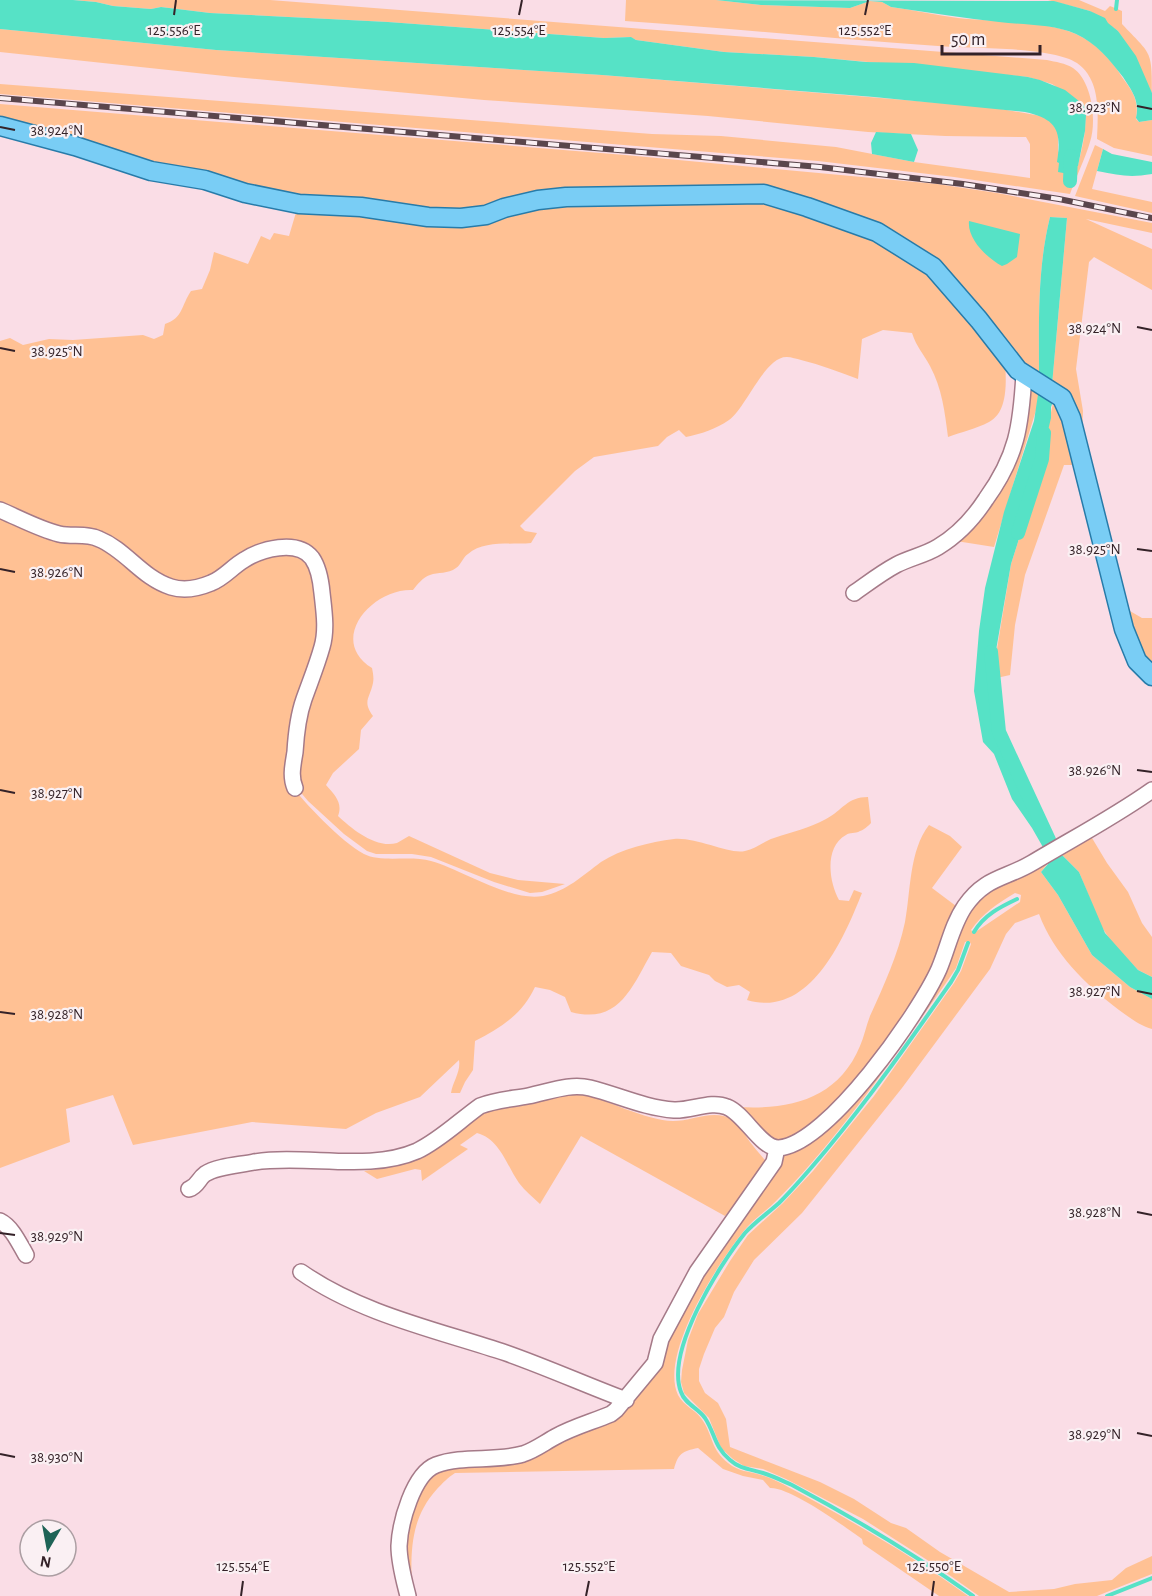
<svg xmlns="http://www.w3.org/2000/svg" width="1152" height="1596" font-family="'Alegreya Sans',sans-serif">
<style>
.green{fill:#ffc194;fill-rule:evenodd}
.water{fill:#56e2c6}
.lines{fill:none;stroke-linecap:round;stroke-linejoin:round}
.stream{stroke:#56e2c6;stroke-width:4}
.canal{stroke:#56e2c6;stroke-width:14}
.minor-casing{stroke:#a57a88;stroke-width:18}
.major-casing{stroke:#277ba9;stroke-width:21}
.minor{stroke:#fff;stroke-width:15}
.major{stroke:#79cdf5;stroke-width:18}
.rail-casing{stroke:#5a464c;stroke-width:6}
.rail{stroke:#faf0f3;stroke-width:4;stroke-dasharray:11;stroke-linecap:butt}
.ticks{fill:none;stroke:#342228;stroke-width:2}
.ticks-label{font-size:15px;text-anchor:middle;fill:#342228;stroke:#faf0f3;stroke-width:4.5;stroke-linejoin:round;paint-order:stroke}
</style>
<rect width="100%" height="100%" fill="#fadde6"/>
<path class="green" d="M73,0H270L1047,60C1056,62 1065,63 1073,68C1092,81 1097,121 1090,142C1085,159 1076,177 1070,194L954,177L818,161L0,94V84L652,134L721,136L836,147L914,162L1030,178V144L1026,137L945,136L868,132L708,116L484,100L234,77L0,52V29L216,50L602,75L990,107L1041,116L1051,122L1058,132V151L1075,175L1076,166L1078,165C1083,145 1088,125 1084,105L1052,84L1028,77L814,57L724,52L636,40L630,37L604,38L388,22L210,13L161,7L151,9L113,6L96,2Z
M626,0H716L761,5L850,8L870,1L882,2L891,7C913,10 936,15 958,18C994,22 1044,20 1076,34C1096,43 1111,59 1122,77C1133,92 1139,100 1136,119L1139,122L1152,120V156L1114,148L1097,139C1098,113 1101,80 1077,63C1052,46 971,49 938,46C833,39 729,28 625,21Z
M1048,0H1079L1105,11L1110,6L1122,11V24C1151,55 1152,49 1152,93L1118,31L1090,11Z
M0,104L625,155L937,184L997,193L1152,223V233L1086,219L1152,249V290L1094,257L1089,262L1076,369L1083,411L1082,433L1052,385L1067,218L1050,217C1037,270 1039,323 1039,377L1027,369L949,273L789,194L567,190L527,192L474,209L444,211L322,201L149,165L0,121Z
M1095,145L1103,149L1092,189L1152,202V213L1075,196Z
M738,196L862,229L923,264L1005,360C1006,379 1009,412 989,422C976,429 961,432 948,437C945,413 942,388 930,366C923,353 917,348 912,333L883,330L862,339L858,379C839,372 821,365 801,360C797,359 791,357 787,357C765,356 746,408 729,420C716,429 701,434 686,437L679,430L667,437L658,446L594,457L575,471L520,526L525,531L537,533L531,543C511,545 484,540 468,554C463,557 461,565 456,568C448,574 438,572 430,575C423,577 417,585 413,590C372,588 327,640 372,668C373,673 374,678 373,683C370,698 362,701 373,716L361,730L359,749L333,773L326,785C335,795 343,803 338,816C352,829 376,849 397,843C401,841 405,838 409,836L490,873L518,880L565,884L542,892L530,893L494,882L431,857L412,854H376L367,851L344,834L308,801L297,788L296,755L324,647L319,568L286,546L220,577L172,586L124,552L60,533L0,508V341L10,338L23,345L49,339L73,340L143,335L154,339L163,335L165,324C183,318 181,306 191,291L202,289L210,270L214,252L248,264L261,236L270,240L274,233L289,236L297,209L367,214Z
M1028,381L1039,388L1037,407L994,547L956,541L985,511Z
M1054,399L1063,409L1076,465H1064L1025,575L1015,625L1010,675L992,679L1011,564L1018,542L1024,512L1033,493Z
M0,516L95,542L169,591L252,561L281,554L294,556L304,561L311,573L316,592L320,631L288,782C305,803 340,841 364,854C381,863 411,855 431,861C463,870 510,902 543,896C567,891 582,876 601,862C621,849 650,842 674,839C697,837 730,855 745,851C756,849 764,841 774,838C792,832 809,828 826,819C843,810 847,797 868,797L871,823C868,826 864,830 860,831C855,834 850,832 846,835C824,847 829,882 839,900L849,901L854,890L862,893C844,938 810,1019 747,1000L750,992L739,985L727,987L715,981L709,975L681,966L671,953L652,952C632,987 619,1025 571,1012L565,997L550,990L535,987C522,1015 501,1027 475,1041L473,1070L465,1082L460,1093H451C453,1081 461,1072 459,1060L420,1097L376,1113L346,1129L252,1122L133,1145L113,1095L66,1109L70,1142L0,1168Z
M1123,607L1142,618H1152V672L1146,667Z
M929,825L950,836L962,847L932,888L956,906L924,985L898,1026L838,1104L794,1138L773,1143L738,1107C790,1110 838,1099 860,1046C864,1037 866,1026 870,1016C884,985 898,955 905,922C911,890 909,851 929,825Z
M1092,838L1107,863L1128,892L1142,923L1152,937V977L1138,970L1111,941L1101,926L1079,872L1059,852Z
M1047,860L1048,863L1041,872L1058,895L1092,955L1130,987L1152,999V1029C1140,1026 1129,1017 1119,1010C1085,984 1054,954 1039,914L1015,923L1006,934L990,969L902,1088L802,1213L754,1260L734,1292L724,1317L715,1328L704,1354L699,1369V1381L705,1393L718,1403L726,1419L730,1447L820,1482L854,1499L891,1523L906,1528L940,1552L1009,1592L1054,1589L1075,1584L1112,1580L1126,1568L1152,1556V1574L1097,1596H979L935,1565L863,1519L786,1479L763,1469L744,1466L733,1459L721,1448L709,1418L684,1393L681,1382L682,1370L688,1340L698,1314L730,1261L748,1235L783,1203L813,1171L874,1096L954,983L961,971L971,944L969,941L965,942L956,968L948,980C908,1037 869,1094 825,1147C810,1165 795,1182 779,1198C768,1210 753,1219 743,1232C718,1263 659,1355 678,1395C684,1407 697,1410 703,1421C714,1438 710,1448 728,1463C739,1472 749,1471 761,1475C771,1478 781,1483 790,1488C852,1521 911,1555 968,1596H939L863,1544L862,1539C844,1526 790,1487 770,1488L763,1480L743,1476L723,1469L698,1448C682,1451 678,1454 674,1469L455,1473C447,1478 443,1483 437,1489C408,1521 411,1556 412,1596L403,1546L414,1501L436,1469L487,1462L613,1418L679,1313L777,1163L784,1155L864,1086L974,899ZM1015,893L1021,895L1020,902L974,933L971,930C983,913 997,904 1015,893Z
M575,1091C602,1098 647,1121 673,1121C693,1121 714,1108 733,1120C741,1125 744,1134 750,1142C755,1149 762,1156 768,1164L725,1216L581,1136L540,1204C533,1197 525,1191 519,1183C507,1166 500,1139 477,1133L460,1145L468,1149L422,1181L421,1170L415,1169L377,1179L364,1171L385,1168L422,1157L484,1111L521,1106Z"/>
<path class="water" d="M0,0H73L96,2L113,6L151,9L161,7L210,13L388,22L604,38L631,37L636,40L724,52L814,57L866,62L914,63L1028,77L1040,80L1065,90L1084,105L1086,115L1085,131L1078,166H1076L1074,175L1058,172L1059,163L1057,162C1062,131 1057,119 1025,112L874,97L602,75L216,50L0,29Z
M716,0L1054,1L1090,11L1105,18L1108,23L1118,31L1136,56L1152,93V120L1139,122L1136,118C1140,101 1132,91 1123,77C1110,60 1096,43 1076,34C1053,24 1024,25 999,22C963,18 927,12 891,7L882,2L870,1L850,8L761,5Z
M876,132L911,134L918,150L914,162L872,154L871,143Z
M1103,149L1112,154L1152,162V174C1128,178 1120,175 1097,171Z
M1050,217L1067,218L1052,385L1039,377C1039,323 1037,270 1050,217Z
M969,221L1020,234L1017,257L1007,264L1002,266C987,258 967,239 969,221Z
M1039,388L1054,399L1051,407V418L1033,493L1024,512L1018,542L1011,564L994,662L990,710L1004,751L1017,770L1034,812L1054,844L1044,849L1032,828L1012,799L994,754L983,742L974,691L979,631L985,588L1004,512L1034,421Z
M1059,852L1079,872L1105,933L1138,970L1152,977V999L1130,987L1092,955L1058,895L1041,872L1048,864L1047,860Z"/>
<g class="lines">
<path class="stream" d="M1116,9L1117,0
M974,932C984,915 1000,907 1017,899
M968,943L958,970L951,982C911,1039 872,1095 827,1149C812,1167 796,1186 779,1203C768,1213 755,1222 745,1233C720,1264 665,1351 681,1392C685,1404 698,1408 705,1418C715,1433 714,1447 730,1460C740,1469 750,1469 763,1473C773,1476 783,1481 792,1485C856,1519 914,1554 973,1596
M1107,1596L1152,1578"/>
<path class="canal" d="M1070,181L1071,156
M1018,533L1042,459L1044,433
M991,652L999,732L1049,840"/>
<g class="minor-casing">
<path id="minor" d="M0,510C19,518 39,529 59,534C72,537 87,533 99,539C126,550 142,578 171,587C184,591 199,588 211,583C224,578 232,567 244,560C261,549 297,539 312,558C319,568 321,582 322,593C324,611 327,630 322,647C317,665 310,682 304,699C298,716 296,735 295,752C293,765 290,776 295,788
M854,593C867,584 881,573 896,565C909,558 925,555 938,547C958,535 973,519 986,499C1017,456 1021,426 1024,374
M189,1189C198,1186 198,1179 205,1174C217,1166 240,1165 254,1162C306,1154 369,1172 417,1151C440,1140 459,1121 480,1106C495,1100 512,1099 528,1096C549,1092 569,1083 590,1088C618,1095 645,1108 674,1110C691,1111 711,1100 727,1107C745,1114 761,1149 779,1148C828,1144 920,1012 939,969C948,948 952,925 965,906C985,877 1005,879 1032,863C1072,839 1114,817 1152,790
M0,1221C12,1227 19,1243 26,1255
M301,1272C361,1314 437,1330 506,1353C546,1367 586,1385 626,1400
M408,1596C404,1580 399,1563 399,1546C400,1523 413,1474 436,1465C463,1455 495,1462 523,1454C535,1450 544,1443 555,1437C573,1427 592,1422 611,1414L616,1410L655,1363L661,1339L697,1272L774,1162L777,1148"/>
</g>
<g class="major-casing">
<path id="major" d="M0,126L75,146L151,171L205,180L245,193L299,204L361,207L428,217L461,218L486,215L504,208L538,200L566,197L764,194L807,207L877,232L933,267L979,320L1018,370L1062,398L1071,418L1124,629L1137,661L1152,676"/>
</g>
<use href="#minor" class="minor"/>
<use href="#major" class="major"/>
<g class="rail-casing">
<path id="rail" d="M0,98L820,167L963,184L1059,199L1152,218"/>
</g>
<use href="#rail" class="rail"/>
</g>
<path class="ticks" d="M174,15L176,0M519,15L522,0M865,15L868,0M1137,106L1152,109M0,127L15,130M1137,327L1152,330M0,348L15,351M1137,549L1152,551M0,569L15,572M1137,770L1152,772M0,790L15,793M1137,991L1152,994M0,1012L15,1014M1137,1212L1152,1215M0,1233L15,1235M1137,1433L1152,1436M0,1454L15,1457M241,1596L243,1581M586,1596L589,1581M932,1596L934,1581"/>
<g class="ticks-label">
<text x="174" y="35">125.556°E</text>
<text x="865" y="35">125.552°E</text>
<text x="519" y="35">125.554°E</text>
<text x="1095" y="112">38.923°N</text>
<text x="57" y="135">38.924°N</text>
<text x="1095" y="333">38.924°N</text>
<text x="57" y="356">38.925°N</text>
<text x="1095" y="554">38.925°N</text>
<text x="57" y="577">38.926°N</text>
<text x="1095" y="775">38.926°N</text>
<text x="57" y="798">38.927°N</text>
<text x="1095" y="996">38.927°N</text>
<text x="57" y="1019">38.928°N</text>
<text x="1095" y="1217">38.928°N</text>
<text x="57" y="1241">38.929°N</text>
<text x="1095" y="1439">38.929°N</text>
<text x="57" y="1462">38.930°N</text>
<text x="243" y="1571">125.554°E</text>
<text x="589" y="1571">125.552°E</text>
<text x="934" y="1571">125.550°E</text>
</g>
<g transform="translate(48 1548) rotate(190)"><circle r="28" fill="#faf0f3" stroke="#ab9ea2" stroke-width="1.5"/>
<path d="M0-4.5L10 22L0 15L-10 22Z" fill="#1e6356"/>
<text y="-9" font-size="16" font-weight="bold" text-anchor="middle" fill="#342228">N</text>
</g>
<path d="M942 45v9h98v-9" fill="none" stroke="#342228" stroke-width="3"/>
<text x="951" y="45" font-size="18" fill="#342228" stroke="#faf0f3" stroke-width="4.5" paint-order="stroke">50 m</text>
</svg>
